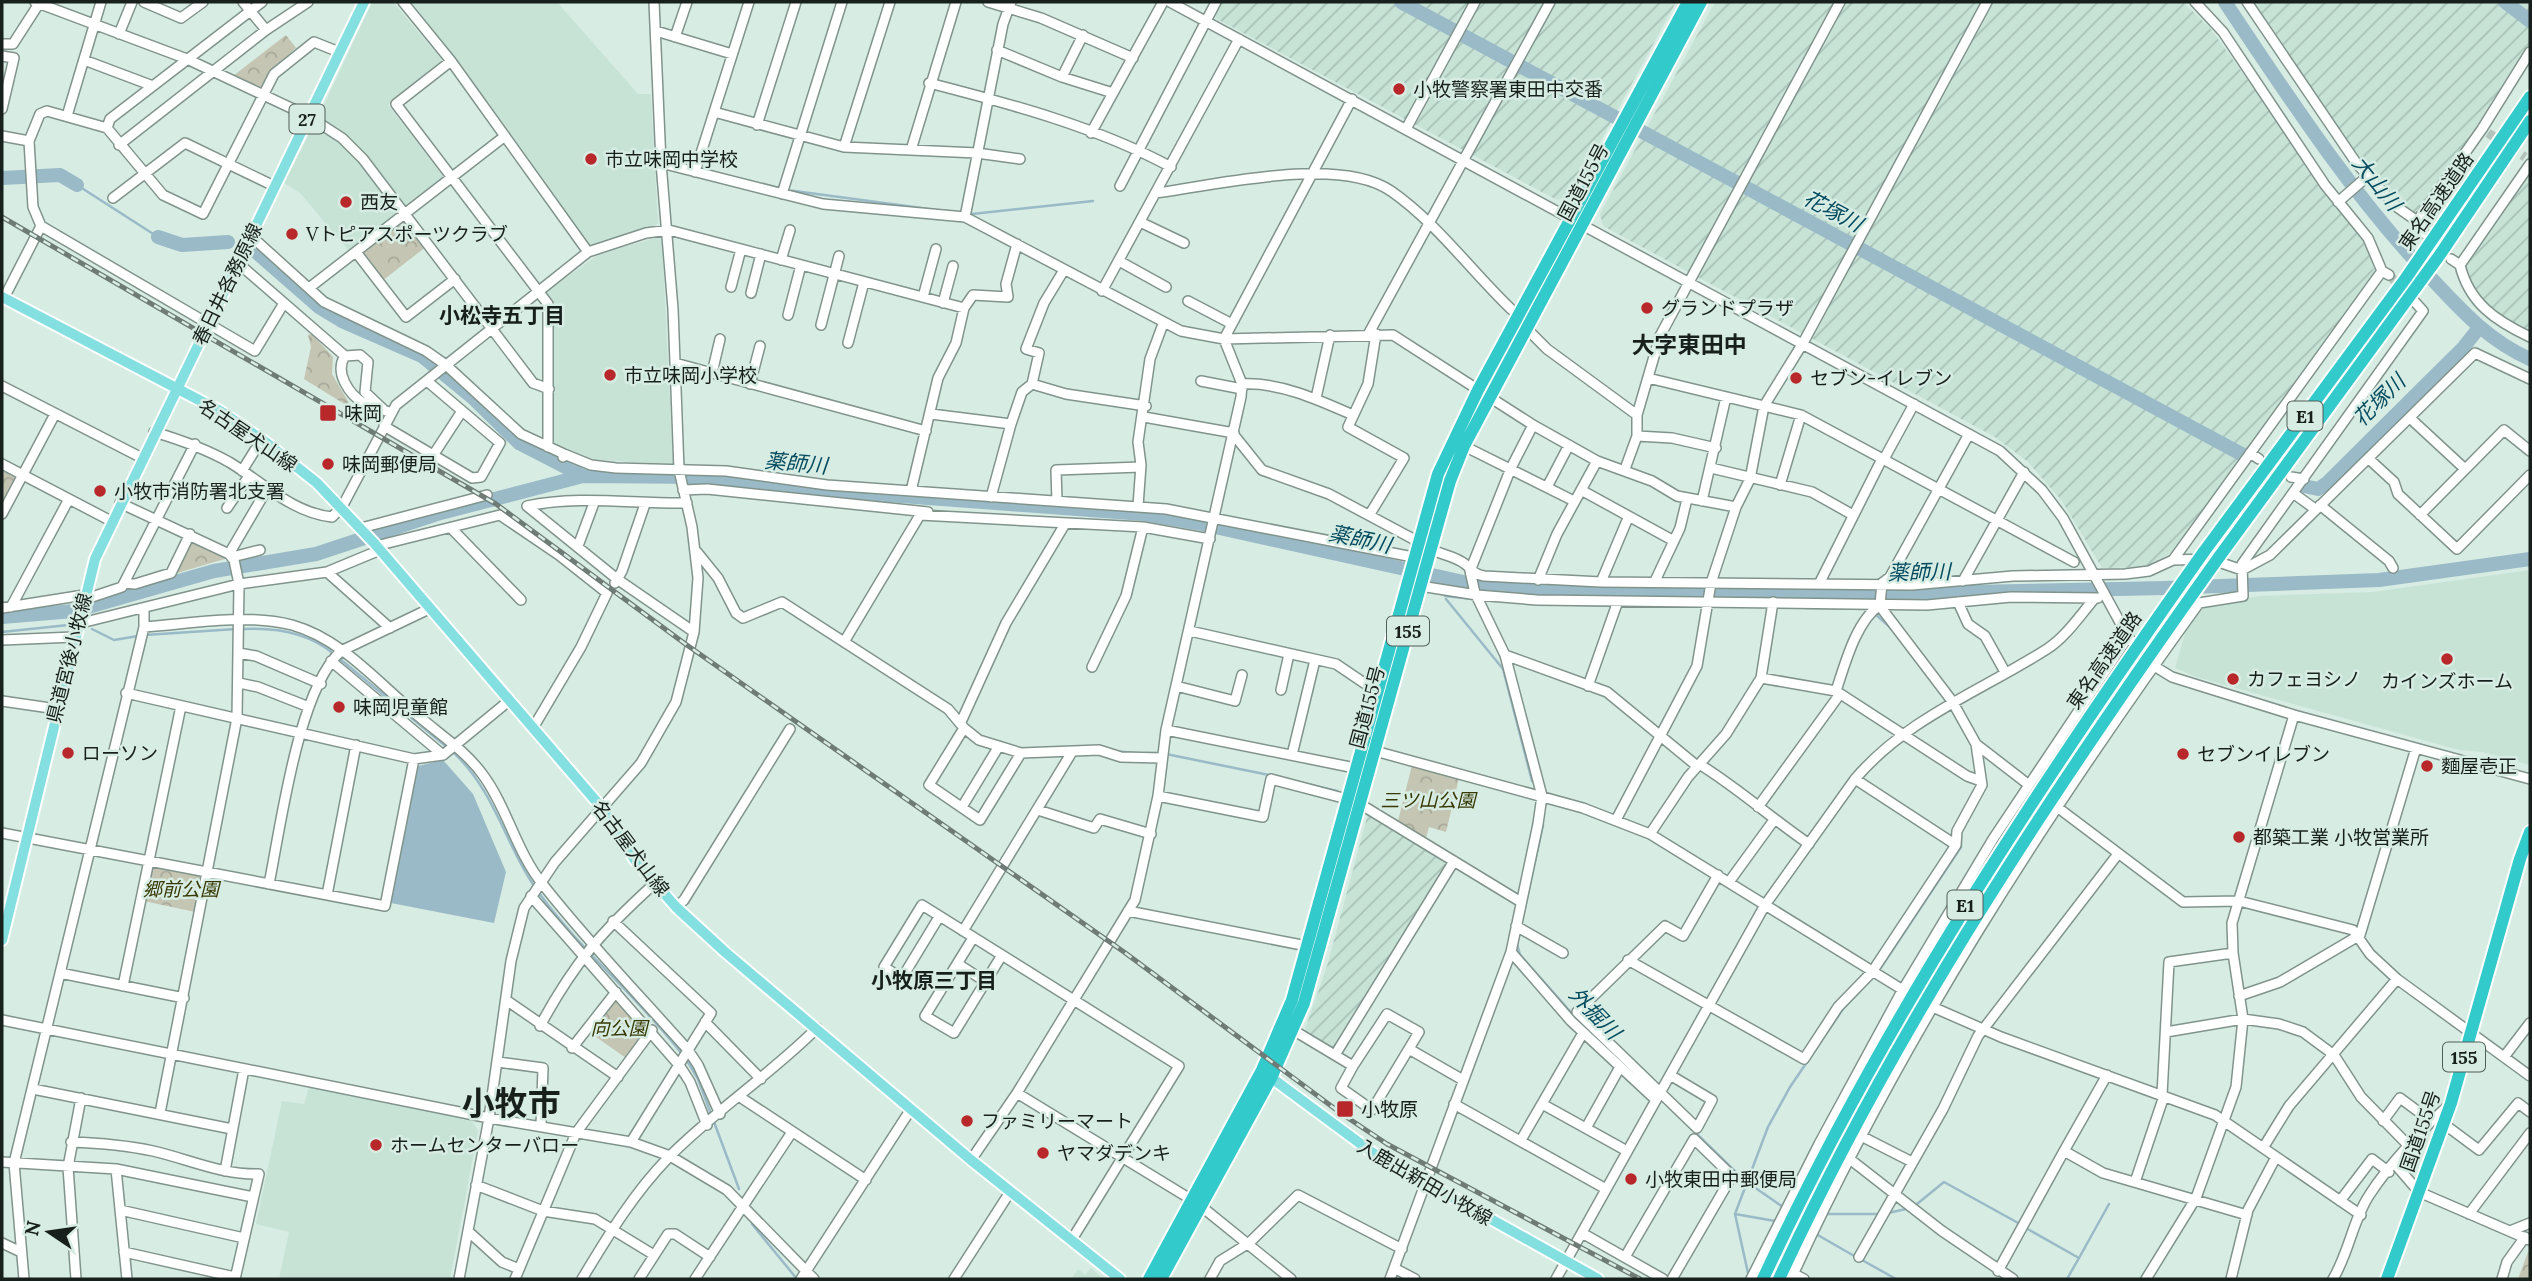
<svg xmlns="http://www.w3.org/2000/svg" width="2532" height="1281" font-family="Lora,'Noto Sans JP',serif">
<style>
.built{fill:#c6e3d6}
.industrial{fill:url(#industrial-furrows)}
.park{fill:url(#park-crowns)}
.water{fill:#9abac8}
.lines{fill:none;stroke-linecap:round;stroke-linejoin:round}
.stream{stroke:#9abac8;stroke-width:2.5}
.river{stroke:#9abac8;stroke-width:14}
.minor-tunnel{stroke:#b1c3bb;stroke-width:9;stroke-dasharray:9 4.5;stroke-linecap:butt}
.minor-casing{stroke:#81948c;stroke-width:12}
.major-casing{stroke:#fff;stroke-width:14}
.highway-casing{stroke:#fff;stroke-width:16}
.minor{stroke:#fff;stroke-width:9}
.major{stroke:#84dfe0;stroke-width:10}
.highway{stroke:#32cacb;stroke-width:12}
.rail-casing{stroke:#6e7b76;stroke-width:5}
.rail{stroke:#d7ece3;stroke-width:2.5;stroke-dasharray:8;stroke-linecap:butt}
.highway-bridge-casing{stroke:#fff;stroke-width:16;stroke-linecap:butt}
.highway-bridge{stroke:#32cacb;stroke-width:12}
.poi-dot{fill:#b8282b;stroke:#d7ece3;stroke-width:2.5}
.labels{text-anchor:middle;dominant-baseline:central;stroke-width:5;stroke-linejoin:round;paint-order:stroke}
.shield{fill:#d7ece3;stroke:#515d58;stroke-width:2}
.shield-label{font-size:18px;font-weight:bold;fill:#18201d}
.poi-label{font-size:19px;fill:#18201d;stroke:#d7ece3;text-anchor:start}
.street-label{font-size:19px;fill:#18201d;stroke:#d7ece3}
.park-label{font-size:19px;font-style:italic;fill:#383904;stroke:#d7ece3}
.water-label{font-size:21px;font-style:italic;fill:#054b5f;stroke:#d7ece3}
.neighbourhood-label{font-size:21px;font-weight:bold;fill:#18201d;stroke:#d7ece3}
.quarter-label{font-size:23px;font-weight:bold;fill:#18201d;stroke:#d7ece3}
.town-label{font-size:33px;font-weight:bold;fill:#18201d;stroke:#d7ece3}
</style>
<defs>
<pattern id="industrial-furrows" width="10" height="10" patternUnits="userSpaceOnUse" patternTransform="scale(1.75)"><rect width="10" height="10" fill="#c6e3d6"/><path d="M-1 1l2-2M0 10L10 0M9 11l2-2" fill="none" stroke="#a9c2b7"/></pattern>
<pattern id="park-crowns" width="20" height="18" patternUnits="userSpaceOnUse" patternTransform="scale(1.75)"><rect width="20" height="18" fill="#c4c5b3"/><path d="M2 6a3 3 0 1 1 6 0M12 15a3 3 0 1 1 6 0" fill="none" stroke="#a8a99a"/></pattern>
</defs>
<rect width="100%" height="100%" fill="#d7ece3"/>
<path class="built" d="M372,2H393L442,60L388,105L445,179L350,252L300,193L284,183L322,109Z
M412,2H557L638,94H651L658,224L590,247Z
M656,238L662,239L673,464L596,460L551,446L553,304L544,294L599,254Z
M2530,570V765L2483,752L2459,750L2196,677L2175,668L2188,623L2200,606L2259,596L2373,592Z
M309,1087L471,1119L478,1131L450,1279H279L289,1232L256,1224L282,1101L304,1104Z
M1091,1268L1104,1279H1071L1078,1269L1085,1275Z"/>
<path class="industrial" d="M1220,2H1676L1571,196L1557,200L1217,19L1215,14Z
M1715,2H2183L2210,28L2321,181L2325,193L2365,240L2376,276L2172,552L2148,567L2102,568L2062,501L2028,462L1995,437L1603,226L1600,214Z
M2249,2H2530V44L2423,208L2414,214L2406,211L2358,162Z
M2530,172V333L2504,321L2480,302L2464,270Z
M1369,810L1452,861L1336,1052L1304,1032L1327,966Z"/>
<path class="park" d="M286,35L296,48L272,69L263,87L258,88L233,76Z
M404,217L427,246L382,281L360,252Z
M312,334L333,357L332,374L349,403L346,405L304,379L311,347L308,335Z
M2,468L16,478L2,504Z
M191,540L228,558L174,574Z
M1412,765L1459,778L1446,832L1429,827L1426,838L1398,821Z
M154,864L202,874L195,912L144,901Z
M617,997L648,1029L626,1058L589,1032Z
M2528,1252L2530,1253V1279H2518Z"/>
<path class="water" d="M443,760L473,794L506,872L494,923L391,903L418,766Z"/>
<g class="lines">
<path class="stream" d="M1320,169L1365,176
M77,185L158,237
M787,190L944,211
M972,214L1093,201
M1440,578L1442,584
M1445,596L1473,599
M1446,599L1503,669L1532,781
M1548,604L1613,606
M1806,608L1868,609
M1875,614L1891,628
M92,629L114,640L138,636
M242,629C276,627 308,632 334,654
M2,632L68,625
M145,635L236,629
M340,659L448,748
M1114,751L1136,753
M453,752C496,792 505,846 539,893C581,951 638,997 682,1054
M1146,753H1156
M1166,754L1269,775
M1286,779L1337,791
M1543,825L1517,944L1520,955L1576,1018L1634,1073
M1880,969L1961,847V841
M686,1059L698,1079L739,1189
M1659,1097L1747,1183
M1747,1182L1783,1207
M1917,1204L1944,1182L2020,1224
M1888,1213L1906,1209
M1735,1214L1775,1221
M1826,1214H1878
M752,1224L797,1279
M2024,1227L2079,1258L2067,1279
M1816,1234L1856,1257
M2079,1258L2109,1204
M1862,1260L1896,1279
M1748,1273L1735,1214L1768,1127L1790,1087L1843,1009L1870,980"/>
<path class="river" d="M1401,2L2245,456
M2225,2C2289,98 2352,195 2432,279C2462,311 2489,341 2530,359
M2505,2L2530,21
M2,178L60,175L77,185
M158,237L182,245L228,242
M255,251L319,307L342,321L422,356L472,397L519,443L583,476L707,477L888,495L1144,514L1197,523L1468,583L1544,590L1869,594L2165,588L2379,580L2530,559
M2304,486L2318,489L2327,483L2463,348L2478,329
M2,617L74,611L214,571L316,554L437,514L583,476"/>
<path class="minor-tunnel" d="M2488,133L2525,157
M2389,275L2414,300"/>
<g class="minor-casing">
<path id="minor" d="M35,2L187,59L308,116L342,138L363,159L533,383L549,389
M144,2L181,18L203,2
M243,2L266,30
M403,2L451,61L588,252
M988,2L1041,18L1133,58
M1170,2L2000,451L2042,490L2063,518L2128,637L2154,666L2172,677L2294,715L2530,779
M2195,2L2223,32L2325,185L2368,238L2382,271L2389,275
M2247,2L2357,164L2397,207L2417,221L2425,234
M656,31L732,54
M119,34L132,2
M675,37L687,2
M2,44H13L40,2
M997,50L1062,77L1113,93
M2,56L14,58L2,109
M84,60L153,86
M451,61L396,104L548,304V447
M1062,77L1083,35
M929,83C1011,104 1097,127 1171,167
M714,112L844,147L977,153L1020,159
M67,116L101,2
M757,125L796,2
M107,128L110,119L262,2
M1406,129L1475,2
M1091,133L1163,2
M2,136L29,141
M119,145L266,30L308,2
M844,147L890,2
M911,150L956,2
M661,163L823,204L965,217L1181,331L1224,339L1393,335L1533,425L1597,461L1652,481L1677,496L1736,507
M695,172L749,2
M1120,186L1216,2
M1156,193C1217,185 1339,155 1391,191C1437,223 1472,272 1512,310
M782,194L842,2
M113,198L185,143L274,186
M2338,202L2369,175
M965,217L1003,24L1011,2
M2417,221L2482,129L2530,52
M1140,222L1184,243
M251,236L324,302L426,351L446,365L521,434L564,454L563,457
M356,252L406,317L455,279
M2451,259L2460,265C2469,303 2496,321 2530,337
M781,260L790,230
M1119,261L1166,287
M238,263L345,356
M2460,265L2530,164
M731,287L741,249
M309,288L505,136
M1102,291L1239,39
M751,293L761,254
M923,297L936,249
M4,298L41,226
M1188,301L1230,323
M284,303L255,351L41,226L33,207L29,141L40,114L47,111L107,128L163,195L203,214L274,74L314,42L339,52
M943,303L953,266
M788,315L801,265
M821,325L839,256
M1526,328L1547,349L1637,415
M1369,333L1550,2
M848,343L864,282
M675,363L926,431
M712,373L720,339
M1648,378L1801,415L2074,562
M1201,381L1242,389
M750,384L760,346
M1032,384L1066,394L1146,406
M1242,384C1280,382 1319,400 1353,415
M2,386L142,458
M1316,398L1330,335
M383,409L365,392L368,362L360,355L345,356C334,372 349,395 364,403C372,407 382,409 391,413
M931,414L1011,424
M1144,417L1234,433
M2411,419L2465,469
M384,426L472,478L481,477L500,443L427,381
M154,432C181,440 204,448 229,462C261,481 292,513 332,517L342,507L396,405L588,252L646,233L669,230L964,308
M1234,435L1262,470L1329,494L1417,541C1433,555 1451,553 1465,564C1473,570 1473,574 1484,576L1601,582L1912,585L2013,576L2125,574L2149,571L2173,560L2382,271
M1464,446L1574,501
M1716,448L1672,438L1637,436V415L1660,336L1840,2
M2250,453L2259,459
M434,454L462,411
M564,454L591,465L616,468L726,471L827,485L1166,509L1413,557
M1884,459L1914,404
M2370,460L2394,482L2398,494L2457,549L2530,475
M2,464L111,521
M1711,468L1812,492L1853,515
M1625,469L1637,436
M242,471L255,450
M2291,477L2304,479
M1780,485L1801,415
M1547,487L1569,445
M683,490L707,489L928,512
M1581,490L1674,541
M911,491L938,378L956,343L964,308L973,295L1008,297L1006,284L1017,244
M2293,493L2315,509
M991,497L1011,424L1022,392L1032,384L1039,353L1026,349L1044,303L1064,270
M1057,501L1056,470L1141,467
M1702,501L1726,397
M120,503L229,554L267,489
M687,503C632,504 580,495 527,506L617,579L694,632
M2320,505L2389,561L2393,568
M1138,506L1141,465L1138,442L1150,359L1163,324
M227,508L249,476
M2,514L55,414
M1370,514L1404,458L1348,427L1368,384L1376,334
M2420,515L2504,430L2530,451
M361,528L487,495
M451,528L521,600
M376,546L500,515L559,555L607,593L581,647L533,728
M578,546L594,503
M697,552L718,578L736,613L743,618L782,602L948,709L964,728L979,740L1021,753L1099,750L1121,757L1162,758
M232,557L260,550
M2173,560L2210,559L2242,570L2270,555L2475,353L2530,379
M327,572L390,628
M1538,580L1557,534L1597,461
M1655,581L1680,528L1687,499
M1963,581L2024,472
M1601,582L1628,518
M1820,582L1882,459
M124,583L135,584L171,573L190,534
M615,583L622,571L645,504
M1420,586L1477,595L1537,600L1927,605L2011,597L2098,598
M83,600L122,587L195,444
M1958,602L1968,624L1985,636L2005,672
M1879,605L1952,701L1976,744L2029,785
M11,607L69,499
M2,608L84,595
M77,624L239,584L327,572L380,550
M144,627C191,624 245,613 292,625C342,639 377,682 416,714C439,734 465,750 483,775C508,809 516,852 544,886C589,943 640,996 688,1050L698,1065L720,1114
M1190,631L1336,664L1370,687
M2,640L74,637
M844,642L920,515L1143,527L1210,539
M239,653L256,656L321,684
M1505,655L1607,692L1697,766
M331,661L443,755
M1092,667L1126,596L1143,527
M1761,678L1836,691L1967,776L1981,781
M239,683L258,687L309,707
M1176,686L1235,701L1242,675
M1588,686L1618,601
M1281,690L1289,654
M1836,691C1845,664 1856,621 1880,605L1882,583L1890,577L1969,434
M126,693L414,759L443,755L510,700
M2,701L57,709
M961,722L1006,623L1065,524
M964,728L929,785L980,820L1021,753
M1166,730L1355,768
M1375,751L1583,808L1650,834L1916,998
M1292,755L1315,660
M1699,764C1738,788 1771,818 1809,844
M1158,796L1263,817L1271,779L1347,799
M1360,804L1521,902
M962,807L999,746
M1758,807L1840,694
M2057,807L2183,902L2239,901L2353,930L2370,954L2397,979L2530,1076
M1038,810L1094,828L1100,819L1151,834
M1616,820L1697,666L1711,583L1736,507L1750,479L1764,406L1803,343L1987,2
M2,833L385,906L414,759
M1650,834L1688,777L1726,734L1761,678L1773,602
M1956,845L1957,831L1982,785L1976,744
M1729,882L1774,820
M269,884C281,825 298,690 341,651L431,608
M327,895L356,745
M531,896L679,1065L690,1082L707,1125
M676,907L684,900L790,729
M1128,911L1307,946
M939,917L902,978L884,967L922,905L1179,1066L1071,1241
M613,921L711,1013L631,1142
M1516,926L1563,953
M963,931L1072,752
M973,938L925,1016L954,1033L1002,955
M1511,952L1571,1021L1656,1100
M1628,960L1804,1059L1838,1007L1872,972L1956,845L1855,779
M958,964L986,982
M60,973L184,998
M123,986L181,706
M2239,996L2280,982L2360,935L2416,748
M506,1000L618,1077
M1928,1005L2001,1037L2215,1115L2361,1215
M2,1020L489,1118L631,1142L670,1156L727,1190L814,1279
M705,1022L761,1079
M540,1026C574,963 601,932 654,884
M1293,1030L1353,1066L1387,1014L1419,1032L1372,1110L1341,1088L1353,1066
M2166,1032L2243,1019L2279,1024L2303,1032L2334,1055L2361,1097L2410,1147
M572,1048L616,992
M1409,1049L1463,1080
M1335,1055L1454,861
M2504,1057L2530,1023
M498,1062L543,1068L541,1126
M1670,1075L1712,1100L1697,1128L1577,1012L1665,926L1683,936L1718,875
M2107,1075L2064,1151L2103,1173L2247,1215
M33,1089L232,1129
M1017,1093L1192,1200
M2162,1095L2169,962L2233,953
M740,1097L866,1180
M1454,1104L1606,1189
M1544,1105L1627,1151
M160,1113L237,718L239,584L234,560L229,554
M2383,1121L2400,1098L2431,1121
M2444,1124L2479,1150L2518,1103L2530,1112
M1586,1128L1620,1067
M1863,1137L1912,1162
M1521,1140L1583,1033
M71,1142C99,1143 125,1145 153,1151C188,1159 222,1175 259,1174L235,1279
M1823,1146L1851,1160L1942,1231L2013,1279
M2263,1148L2289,1106L2397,979
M971,1160L1017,1093L1135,900L1158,796L1166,730L1241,397L1242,384L1224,339L1352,99
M2,1162L116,1169L253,1197
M2395,1164L2419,1192L2530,1240
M116,1169L127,1279
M225,1171L244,1069
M2135,1182L2164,1096
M476,1185L543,1211L595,1219L654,1255
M2340,1201L2372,1159L2389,1172
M1202,1207L1291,1279
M120,1210L244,1238
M2469,1214L2530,1133
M2510,1231L2530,1223
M469,1232L502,1262L519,1269
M1582,1233L1663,1279
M2,1243L21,1252
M124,1252L235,1277
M1625,1257L1694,1139L1732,1176L1672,1279
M1859,1257L1943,1109L1978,1036L2118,854
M1394,1268L1415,1279
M1998,1271L2064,1151
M1794,1274L1804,1279
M24,1279L14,1163L144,627V609
M76,1279L68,1167L81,1098
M459,1279L489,1118L511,961L524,908L555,862L641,763L676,702L694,632L698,578L692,527L679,470L673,309L661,163L654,2
M515,1279L576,1133L652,1030
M582,1279C608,1236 633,1194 668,1158C714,1111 770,1075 817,1028
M639,1279L668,1234H675L710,1257
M695,1279L792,1132
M801,1279L911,1109
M954,1279L1010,1192
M1210,1279L1220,1261L1249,1243L1298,1195L1402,1249
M1390,1279L1511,952L1538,824L1542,796L1505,655L1475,593L1470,571L1511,468L1533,425
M1556,1279L1765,905L1855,779C1907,718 1981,691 2047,649C2066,637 2081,614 2095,598
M1751,1279L1819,1144L1902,991L1993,839L2128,637
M1791,1279C1900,1040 2045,816 2199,603L2243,596L2242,564L2423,311L2415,302
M2146,1279L2196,1198L2236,1087L2243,1019L2233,953L2232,923L2294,715
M2231,1279L2248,1210L2276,1157
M2333,1279C2349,1253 2353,1219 2370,1194C2388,1166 2424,1127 2450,1104
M2502,1279L2507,1262L2525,1237"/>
</g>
<g class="major-casing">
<path id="major" d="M2,297L220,411L264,441L317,483L374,543L602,808L635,860L676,907L725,952L971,1160L1120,1279
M2,940L95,559L364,2
M1265,1073L1373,1153L1598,1279"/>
</g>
<g class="highway-casing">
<path id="highway" d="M2203,553L2406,278L2530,97
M2219,557L2439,256L2530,121
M1149,1279L1262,1070L1292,1000L1438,474L1478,390L1688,2
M1161,1279L1271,1078L1304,1003L1430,552L1450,481L1464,446L1701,2
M2387,1279L2451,1103L2520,859L2530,832"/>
</g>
<use href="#minor" class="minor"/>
<use href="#major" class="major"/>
<use href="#highway" class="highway"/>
<g class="rail-casing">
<path id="rail" d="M2,217L496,504L684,643L1124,952L1342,1114L1387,1144L1640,1279"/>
</g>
<use href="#rail" class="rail"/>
<g class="highway-bridge-casing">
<path id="highway-bridge" d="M1763,1279C1883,1021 2039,785 2203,553
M1779,1279C1898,1022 2055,787 2219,557"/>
</g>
<use href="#highway-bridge" class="highway-bridge"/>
</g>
<g class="poi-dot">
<circle cx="1399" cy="89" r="7"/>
<circle cx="591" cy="159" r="7"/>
<circle cx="346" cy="202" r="7"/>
<circle cx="292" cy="234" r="7"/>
<circle cx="1647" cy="308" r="7"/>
<circle cx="610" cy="375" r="7"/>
<circle cx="1796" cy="378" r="7"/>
<rect x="319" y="404" width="18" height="18" rx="3.5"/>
<circle cx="328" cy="464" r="7"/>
<circle cx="100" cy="491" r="7"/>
<circle cx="2447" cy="659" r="7"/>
<circle cx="2233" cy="679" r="7"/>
<circle cx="339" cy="707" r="7"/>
<circle cx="68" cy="753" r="7"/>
<circle cx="2183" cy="754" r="7"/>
<circle cx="2427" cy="766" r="7"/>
<circle cx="2239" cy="837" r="7"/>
<rect x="1336" y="1100" width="18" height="18" rx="3.5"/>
<circle cx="967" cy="1121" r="7"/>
<circle cx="376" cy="1145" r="7"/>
<circle cx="1043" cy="1153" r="7"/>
<circle cx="1631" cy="1179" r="7"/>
</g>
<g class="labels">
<g class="shield">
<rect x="289.5" y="104.5" width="35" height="29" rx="5"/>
<rect x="2287.5" y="401.5" width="35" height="29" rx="5"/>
<rect x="1387" y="616.5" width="42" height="29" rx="5"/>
<rect x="1947.5" y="890.5" width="35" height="29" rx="5"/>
<rect x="2443" y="1042.5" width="42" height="29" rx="5"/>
</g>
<g class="shield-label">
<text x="307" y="119">27</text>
<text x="2305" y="416">E1</text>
<text x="1408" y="631">155</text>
<text x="1965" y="905">E1</text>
<text x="2464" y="1057">155</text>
</g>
<g class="poi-label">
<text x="1413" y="89">小牧警察署東田中交番</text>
<text x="605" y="159">市立味岡中学校</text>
<text x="360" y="202">西友</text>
<text x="306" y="234">Vトピアスポーツクラブ</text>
<text x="1661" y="308">グランドプラザ</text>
<text x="624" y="375">市立味岡小学校</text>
<text x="1810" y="378">セブン-イレブン</text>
<text x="344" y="413">味岡</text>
<text x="342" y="464">味岡郵便局</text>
<text x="114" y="491">小牧市消防署北支署</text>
<text x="2247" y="679">カフェヨシノ</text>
<text x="2447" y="681" text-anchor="middle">カインズホーム</text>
<text x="353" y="707">味岡児童館</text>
<text x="82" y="753">ローソン</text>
<text x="2197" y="754">セブンイレブン</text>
<text x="2441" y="766">麵屋壱正</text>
<text x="2253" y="837">都築工業 小牧営業所</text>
<text x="1361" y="1109">小牧原</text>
<text x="981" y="1121">ファミリーマート</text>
<text x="390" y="1145">ホームセンターバロー</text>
<text x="1057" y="1153">ヤマダデンキ</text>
<text x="1645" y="1179">小牧東田中郵便局</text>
</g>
<g class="street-label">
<text transform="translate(1583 182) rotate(-62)">国道155号</text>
<text transform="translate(2436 201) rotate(-55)">東名高速道路</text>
<text transform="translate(227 284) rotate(-64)">春日井各務原線</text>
<text transform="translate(248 435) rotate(34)">名古屋犬山線</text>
<text transform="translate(69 658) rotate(-76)">県道宮後小牧線</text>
<text transform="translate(2104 660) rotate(-55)">東名高速道路</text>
<text transform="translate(1367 707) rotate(-75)">国道155号</text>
<text transform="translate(631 848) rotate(53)">名古屋犬山線</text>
<text transform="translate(2420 1131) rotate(-71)">国道155号</text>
<text transform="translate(1425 1182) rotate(30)">入鹿出新田小牧線</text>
</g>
<g class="park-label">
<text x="1428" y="800">三ツ山公園</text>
<text x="181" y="889">郷前公園</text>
<text x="619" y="1028">向公園</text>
</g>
<g class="water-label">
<text transform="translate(2377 183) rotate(51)">大山川</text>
<text transform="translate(1833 211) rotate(28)">花塚川</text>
<text transform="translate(2379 400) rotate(-45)">花塚川</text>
<text transform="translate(796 463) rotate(5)">薬師川</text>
<text transform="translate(1360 539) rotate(12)">薬師川</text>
<text transform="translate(1919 572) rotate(-1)">薬師川</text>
<text transform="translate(1595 1013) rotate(46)">外掘川</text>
</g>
<g class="neighbourhood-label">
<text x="502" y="315">小松寺五丁目</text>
<text x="934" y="980">小牧原三丁目</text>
</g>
<g class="quarter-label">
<text x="1689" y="344">大字東田中</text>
</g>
<g class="town-label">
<text x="511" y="1103">小牧市</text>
</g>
</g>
<rect width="2532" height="1281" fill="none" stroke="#18201d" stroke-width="7"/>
<g transform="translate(49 1232) rotate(283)" stroke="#d7ece3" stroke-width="5" paint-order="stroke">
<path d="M0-5L12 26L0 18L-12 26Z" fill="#18201d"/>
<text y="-10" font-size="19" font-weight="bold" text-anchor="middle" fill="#18201d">N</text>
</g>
</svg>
